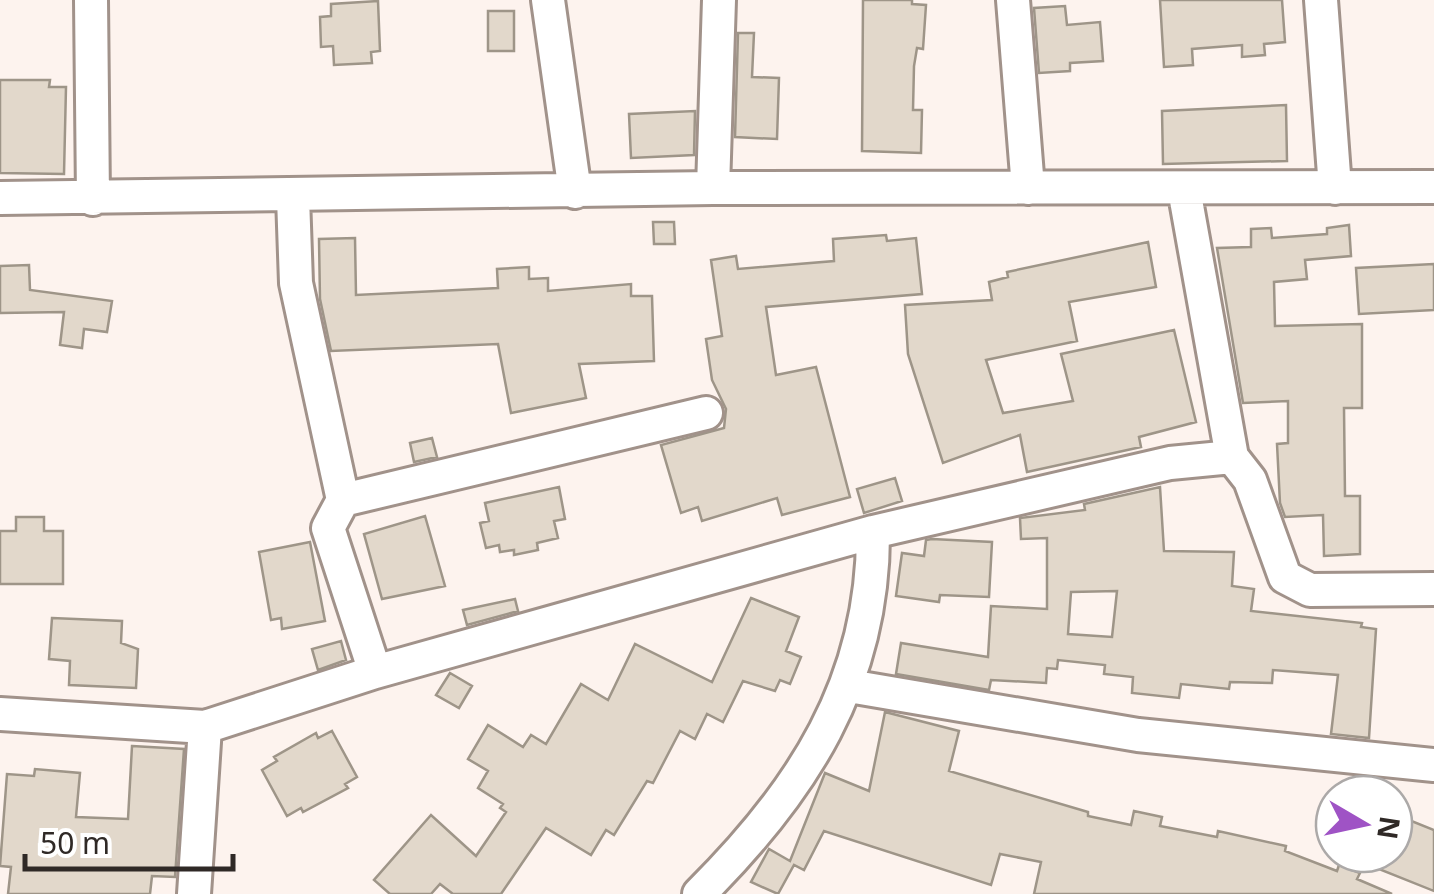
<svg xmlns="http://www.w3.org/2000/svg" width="1434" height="894" font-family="'Noto Sans',sans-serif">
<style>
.building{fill:#e2d8cb;stroke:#9e9588;stroke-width:2.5;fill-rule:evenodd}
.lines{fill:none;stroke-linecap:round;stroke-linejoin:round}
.minor-casing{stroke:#a1928a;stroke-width:38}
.minor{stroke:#fff;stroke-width:32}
</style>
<rect width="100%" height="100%" fill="#fdf3ee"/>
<path class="building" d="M863,0H912V4L926,5L923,49L917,48L914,66L913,110H922L921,153L862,151Z
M1160,0H1282L1285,42L1264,44L1265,55L1242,57V45L1192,49L1193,65L1164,67Z
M378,1L380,51L371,52L372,63L334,65L333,46L321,47L320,17L331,16V4Z
M1065,6L1067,25L1100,22L1103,61L1070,63V71L1039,73L1034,8Z
M488,11H514V51H488Z
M738,33H754L752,77L779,78L777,139L735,137Z
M0,80H50L49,87H66L64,174L0,173Z
M1286,105L1287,161L1163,164L1162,111Z
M695,111L694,155L631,158L629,114Z
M653,222H674L675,244H654Z
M1349,225L1351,256L1305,260L1307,279L1274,282L1275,326L1362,324V408H1344L1345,496H1360V554L1324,556L1323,515L1285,517L1280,503L1277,444L1288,443V401L1243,403L1217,248L1251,247V229L1271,228L1272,238L1327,234V228Z
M886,235L887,241L916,238L922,294L766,307L776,375L816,367L850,497L782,515L777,498L702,521L698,507L681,513L661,445L724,428L726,409L712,380L706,339L722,336L711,260L736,256L738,269L834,261L833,239Z
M355,238L356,295L498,288L497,269L529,267V279L548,278V291L631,284V296H652L654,361L579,364L586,398L511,413L498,344L331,351L320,299L319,239Z
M1148,242L1156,287L1069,302L1077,341L986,360L1003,413L1073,401L1061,354L1174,330L1196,422L1139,437L1141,447L1027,472L1020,435L943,463L908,354L905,305L992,300L989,282L1008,277L1007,272Z
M1434,264V310L1359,314L1356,268Z
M29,265L30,290L112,301L107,332L84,329L82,348L60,345L64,312L0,313V266Z
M432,438L437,457L414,462L410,443Z
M895,478L902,501L864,513L857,489Z
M559,487L565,519L554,521L558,538L537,543L538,550L514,555V550L500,552L499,545L486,548L480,523L489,521L485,503Z
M1160,487L1164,551L1234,552L1232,586L1254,589L1251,611L1362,623L1361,627L1376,629L1369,738L1331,734L1338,675L1273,670L1272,683L1230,682L1229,689L1181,684L1179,698L1132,693L1133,677L1104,674L1105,665L1058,660L1057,669L1047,668L1046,683L991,680L989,690L896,674L901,643L988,657L991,606L1047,609V538L1021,539L1020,518L1085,510L1084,504ZM1117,591L1112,637L1068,634L1071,592Z
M425,516L445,586L382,599L364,534Z
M16,517H44V531H63V584H0V531H16Z
M932,539L992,542L989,597L940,595L939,602L896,596L902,553L924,556L926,540Z
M310,542L325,621L282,629L281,618L271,620L259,552Z
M751,598L799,617L786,651L801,657L790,684L780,680L775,691L743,681L723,722L707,714L695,739L680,731L653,783L647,781L614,835L606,830L591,855L546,828L501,894H453L440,884L431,894H390L374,880L431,815L476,856L506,812L500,808L503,804L478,788L488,771L468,759L488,725L523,747L531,735L546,744L581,684L608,700L635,644L712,682Z
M515,599L518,611L467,625L463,610Z
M52,618L122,621L121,643L138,649L136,688L69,685L70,661L49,659Z
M341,641L346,660L318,670L312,649Z
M450,673L472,686L459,708L436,695Z
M885,712L959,731L949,771L1088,812V816L1131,825L1134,811L1162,817L1160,826L1217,837L1218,831L1286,846L1285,851L1337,871L1339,865L1360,873L1357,879L1392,894H1034L1041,862L1000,854L991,885L824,831L804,870L794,865L778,894L751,882L769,849L790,861L825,773L869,791Z
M332,731L357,777L345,784L348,788L303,812L301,808L287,816L262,770L277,761L274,757L316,733L318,738Z
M132,746L184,749L175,877L152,876L150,894H8L11,867L0,866L7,774L34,776L35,769L80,773L76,817L128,819Z
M1399,816L1434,830V891L1344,855L1394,854Z"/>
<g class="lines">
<g class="minor-casing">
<path id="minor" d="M91,0L93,199
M548,0L575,192
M1013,0L1028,188
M1321,0L1335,188
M713,188L719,0
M1184,189L1232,457L1250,480L1285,577L1310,590L1434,589
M293,197L296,283L343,500L328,528L375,672
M0,198L713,188L1434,187
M343,500L706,413
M849,686L1138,735L1434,765
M0,714L205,727L375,672L873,532L1170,463L1232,457
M194,894L205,727
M699,894C802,792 874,682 873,532"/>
</g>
<use href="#minor" class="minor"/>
</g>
<g transform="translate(1364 824) rotate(99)"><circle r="48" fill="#ffffff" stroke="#aca9a8" stroke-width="2.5"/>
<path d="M0-8L18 38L0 25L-18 38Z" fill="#9f53c5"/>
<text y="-15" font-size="28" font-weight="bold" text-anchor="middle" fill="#2f2926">N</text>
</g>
<path d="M25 854v15h208v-15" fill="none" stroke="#2f2926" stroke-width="5"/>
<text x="40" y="854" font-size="30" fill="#2f2926" stroke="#ffffff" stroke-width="8" paint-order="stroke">50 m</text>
</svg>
